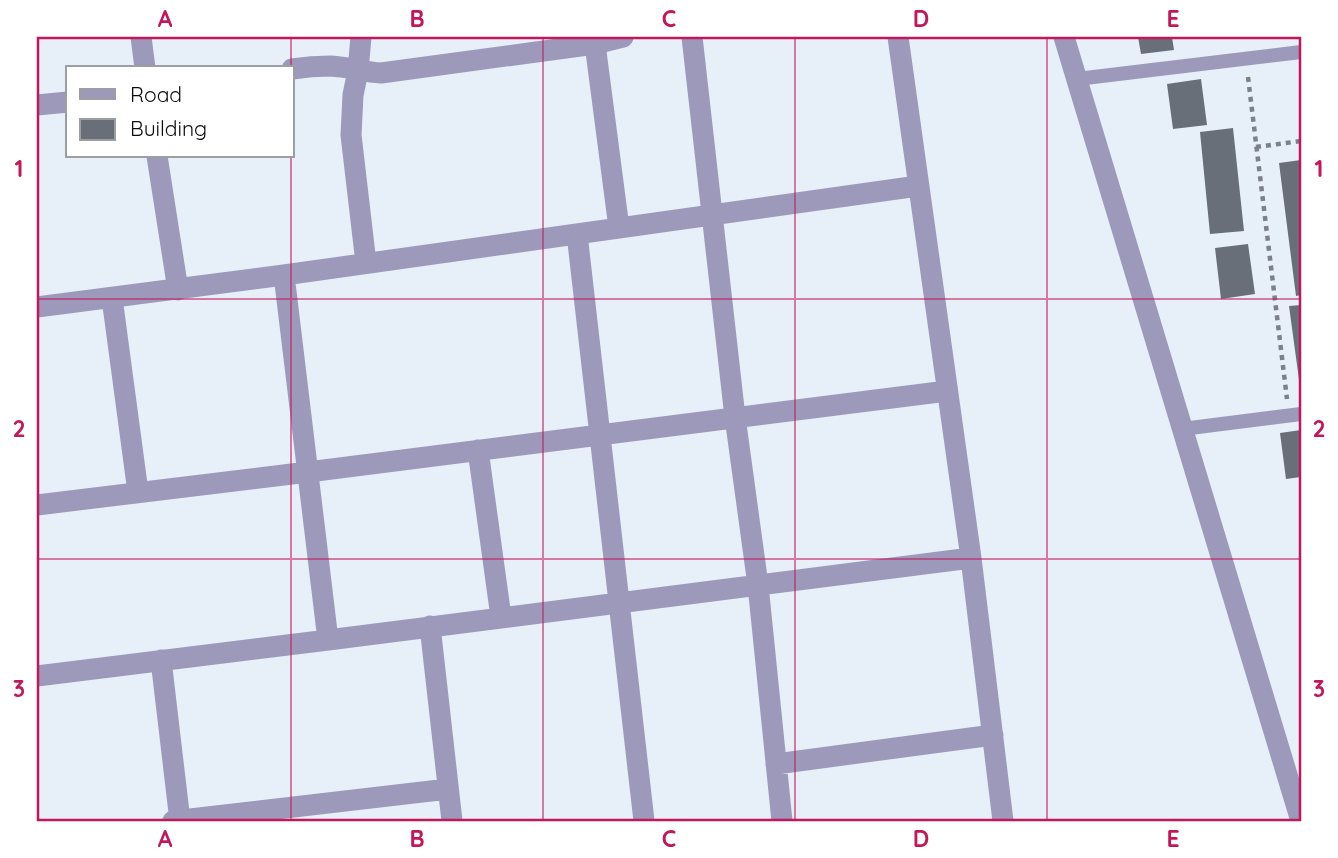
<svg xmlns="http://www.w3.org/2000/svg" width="1338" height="858" font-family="Quicksand,sans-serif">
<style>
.building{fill:#686f78}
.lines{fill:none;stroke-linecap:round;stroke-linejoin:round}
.path{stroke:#7c8188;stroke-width:4.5;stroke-dasharray:5 5;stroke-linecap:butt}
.lane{stroke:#9d99bb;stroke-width:14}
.street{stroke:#9d99bb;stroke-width:21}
.grid{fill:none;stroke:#c2185b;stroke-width:2;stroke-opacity:0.55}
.neatline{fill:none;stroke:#c2185b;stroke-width:2.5}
.grid-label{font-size:23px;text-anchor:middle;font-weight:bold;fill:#c2185b}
</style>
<rect width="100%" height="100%" fill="#e7eff9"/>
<path class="building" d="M1138,37H1172L1174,50L1141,54Z
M1201,79L1207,125L1173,129L1167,84Z
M1233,128L1244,231L1210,234L1200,132Z
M1301,160V295L1296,296L1279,163Z
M1248,244L1255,294L1221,299L1215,248Z
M1301,305V387H1300L1289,306Z
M1301,430V477L1286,479L1280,433Z"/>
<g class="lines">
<path class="path" d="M1248,77L1287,399
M1256,147L1301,141"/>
<path class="lane" d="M1077,79L1301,52
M1182,429L1301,414"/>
<path class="street" d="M141,37L145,68
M361,37L358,71L353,95L351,135L366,263
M692,37L735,417L758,585L782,821
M898,37L971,558L1003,821
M1064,37L1301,821
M595,44L619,228
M292,69C305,67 318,66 331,66C348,67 365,72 381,73L595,44L623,37
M37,105L68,102
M157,156L178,290
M577,234L644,821
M284,275L328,640
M112,298L138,492
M37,307L284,275L918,186
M478,450L501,617
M37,505L308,472L947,391
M430,626L452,821
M161,660L180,821
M37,676L328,640L971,558
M776,764L993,735
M173,821L448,789"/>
</g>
<path class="grid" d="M291,37V68M543,37V821M795,37V821M1047,37V821M291,156V821M37,299H1301M37,559H1301"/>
<rect width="1338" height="858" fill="none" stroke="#ffffff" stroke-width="77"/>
<rect x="66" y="66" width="228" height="91" fill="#ffffff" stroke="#9d9e9f" stroke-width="2"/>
<rect x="80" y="89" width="35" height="10" fill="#9d99bb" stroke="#9d9e9f" stroke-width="2"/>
<text x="130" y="102" font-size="21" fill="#0a0c0f">Road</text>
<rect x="80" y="119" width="35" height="21" fill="#686f78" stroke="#9d9e9f" stroke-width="2"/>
<text x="130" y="136" font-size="21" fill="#0a0c0f">Building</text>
<rect x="38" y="38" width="1262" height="782" class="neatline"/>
<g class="grid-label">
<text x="165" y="27">A</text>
<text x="417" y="27">B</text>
<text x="669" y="27">C</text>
<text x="921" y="27">D</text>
<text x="1173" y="27">E</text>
<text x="19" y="177">1</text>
<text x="1319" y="177">1</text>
<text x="19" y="437">2</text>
<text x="1319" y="437">2</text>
<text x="19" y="697">3</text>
<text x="1319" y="697">3</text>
<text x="165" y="847">A</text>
<text x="417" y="847">B</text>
<text x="669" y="847">C</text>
<text x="921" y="847">D</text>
<text x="1173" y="847">E</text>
</g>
</svg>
